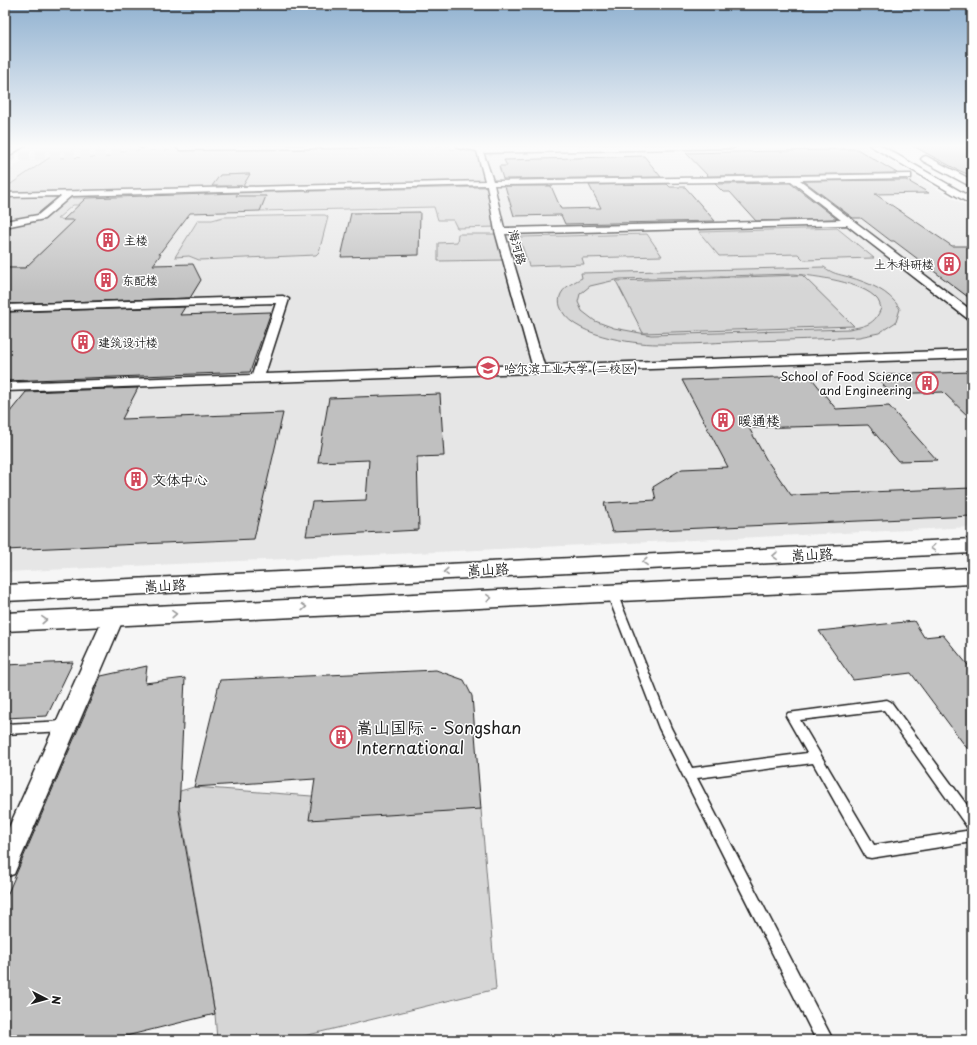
<svg xmlns="http://www.w3.org/2000/svg" width="977" height="1045" font-family="'Playpen Sans','LXGW WenKai TC',sans-serif">
<style>
.built{fill:#e6e6e6}
.green{fill:#d6d6d6;stroke:#797979;fill-rule:evenodd}
.building{fill:#c0c0c0;stroke:#1c1c1c}
.lines{fill:none;stroke-linecap:round;stroke-linejoin:round}
.secondary-tunnel{stroke:#d5d5d5;stroke-width:10;stroke-dasharray:10 5;stroke-linecap:butt}
.lane-casing{stroke:#1c1c1c;stroke-width:3}
.street-casing{stroke:#1c1c1c;stroke-width:3}
.secondary-casing{stroke:#1c1c1c;stroke-width:3}
.primary-casing{stroke:#1c1c1c;stroke-width:3}
.lane{fill:#fff;fill-rule:evenodd}
.street{fill:#fff;fill-rule:evenodd}
.secondary{fill:#fff;fill-rule:evenodd}
.primary{fill:#fff;fill-rule:evenodd}
.oneway{stroke:#999}
.labels{text-anchor:middle;dominant-baseline:central;stroke-width:3;stroke-linejoin:round;paint-order:stroke}
.far-poi-label{font-size:12px;fill:#1c1c1c;stroke:#fff;text-anchor:start}
.far-street-label{font-size:12px;fill:#1c1c1c;stroke:#fff}
.poi-label{font-size:14px;fill:#1c1c1c;stroke:#fff;text-anchor:start}
.street-label{font-size:14px;fill:#1c1c1c;stroke:#fff}
.near-poi-label{font-size:17px;fill:#1c1c1c;stroke:#fff;text-anchor:start}
</style>
<rect width="100%" height="100%" fill="#f6f6f6"/>
<filter id="ink" filterUnits="userSpaceOnUse"><feTurbulence type="fractalNoise" baseFrequency=".025" numOctaves="2"/><feDisplacementMap in="SourceGraphic" scale="8" xChannelSelector="R" yChannelSelector="G"/><feConvolveMatrix kernelMatrix="1 2 1 2 8 2 1 2 1" color-interpolation-filters="sRGB"/></filter>
<g filter="url(#ink)">
<path class="built" d="M45,145H445V148L478,153L863,146L972,209V527L5,572V173Z"/>
<path class="green" d="M445,146V148L478,153L485,183L241,188L249,174L220,175L212,188L5,194V188L49,158L110,157L118,151Z
M486,187L497,227L457,228L453,220H438L434,207L260,211L266,196H193L198,194Z
M59,196L34,217L5,223V197Z
M66,198H86L79,205H73L57,219L75,220L25,268H5V225L44,218Z
M317,215H325L328,217L319,252L316,255L199,260L189,256L175,257L198,220H212L223,217Z
M837,228L874,258L804,260L798,254L719,256L699,232Z
M458,234H497L504,260L438,261V243L457,242Z
M647,234L662,256L582,258L584,264L529,266L519,237Z
M824,267C833,274 838,274 849,277C869,283 890,291 900,309L896,322L879,333L859,337C823,339 788,340 752,341C721,342 689,345 658,344C632,344 568,335 560,306C556,291 570,284 582,278L581,273ZM794,274C815,276 863,282 877,299C879,301 880,305 881,308C875,325 865,326 849,329L651,335L614,328L595,321L582,311L578,302L580,294L590,286L620,279Z
M802,275L854,326L643,333L616,281Z
M194,787L481,809L496,989L288,1040H217L215,1014L179,804L180,791Z"/>
<path class="building" d="M911,145H972V176L958,170Z
M828,149H857L897,173L708,176L686,153L829,150Z
M644,156L661,177L503,179L499,166H507L504,160Z
M250,174L243,186H212L220,175Z
M906,180L929,193L875,194L952,246H972V300L894,241H891L861,218H853L804,181Z
M790,183L837,219L756,221L730,192H723L715,184Z
M667,184L670,187H685L715,221L565,224L561,215L514,216L505,186H551L561,209L601,208L589,185Z
M238,193L236,196H266L260,211L190,213L159,254H161L153,265L193,264L201,280L190,298L5,304V268H25L75,220H63L86,198Z
M420,212L419,255L341,257L351,213Z
M185,307L180,315L271,312L250,372L5,381V312Z
M972,372V420L943,392L891,394L874,375Z
M810,376L836,409L889,406L937,460L898,461L868,425L749,428L766,459L791,495L972,488V516L612,532L604,503L656,500L653,487L682,469L728,467L682,380Z
M138,388L122,419L283,413L254,539L5,550V418L26,392Z
M440,394L444,456L417,457L419,530L306,536L312,502L366,500L369,460L318,462L329,398Z
M914,621L924,637L943,635L972,670V755L911,673L853,680L819,631Z
M73,662L47,716L5,718V665Z
M147,666L145,683L185,678L179,810L215,1014L110,1040H5V900L101,676Z
M436,670L464,680L472,696L481,809L309,820L315,779L194,787L220,680Z"/>
<g class="lines">
<path class="secondary-tunnel" d="M888,145L895,149
M5,156L494,147"/>
<g class="lane-casing">
<path id="lane" d="M142,145H146L142,148L140,147Z
M612,590L616,591L617,593L671,728L692,768L807,753L786,716L788,713L887,700L891,702L972,812V829L967,827L884,710L800,720L874,845L972,830V842L871,858L866,857L813,763L697,778L833,1040H816L659,728L607,593L608,591Z
M66,721L70,723L72,726L70,729L66,731L5,734V724Z"/>
</g>
<g class="street-casing">
<path id="street" d="M179,145L187,146L396,145L393,147L180,150L177,148Z
M458,145H467L482,149L493,181L911,174V178H908L800,180L972,311V320L968,319L847,225L505,234L544,365L972,350V358L5,391V383L252,375L276,303L5,311V305L283,296L289,299L265,374L532,365L495,231L487,185L71,196L44,219L5,227V221L38,215L61,196L5,197V193L485,181L477,151L459,147ZM791,181L841,220L504,228L494,185Z
M114,610L121,612L124,617L14,874L5,877V836L104,617L107,612Z"/>
</g>
<g class="secondary-casing">
<path id="secondary" d="M457,145H465V146L461,149L458,148Z
M583,145H737L733,148L480,153L475,150L480,147Z
M869,145H880L972,198V205Z
M926,156L972,180V187L923,161L921,159L923,157Z
M972,539V553L5,601V585Z
M972,568V584L5,631V613Z"/>
</g>
<g class="primary-casing">
<path id="primary" d="M15,145H26L5,158V151Z"/>
</g>
<use href="#lane" class="lane"/>
<use href="#street" class="street"/>
<use href="#secondary" class="secondary"/>
<use href="#primary" class="primary"/>
</g>
<defs><path id="oneway-chevron" d="M-2-3.5L2.5 0L-2 3.5" fill="none" stroke-width="1.6" stroke-linecap="round" stroke-linejoin="round"/></defs>
<g class="oneway">
<use href="#oneway-chevron" transform="translate(933 548) rotate(177)"/>
<use href="#oneway-chevron" transform="translate(775 556) rotate(177)"/>
<use href="#oneway-chevron" transform="translate(645 562) rotate(177)"/>
<use href="#oneway-chevron" transform="translate(446 572) rotate(177)"/>
<use href="#oneway-chevron" transform="translate(489 598) rotate(-3)"/>
<use href="#oneway-chevron" transform="translate(304 607) rotate(-3)"/>
<use href="#oneway-chevron" transform="translate(174 614) rotate(-3)"/>
<use href="#oneway-chevron" transform="translate(44 620) rotate(-3)"/>
</g>
</g>
<linearGradient id="sky" x2="0" y2="1"><stop stop-color="#90b1d0"/><stop offset="0.5" stop-color="#fbfbfb"/><stop offset="1" stop-color="#fbfbfb" stop-opacity="0"/></linearGradient>
<rect width="977" height="292" fill="url(#sky)"/>
<defs>
<g id="building-ring" transform="scale(1.15)"><circle r="9.5" fill="#fff" stroke="#d1495b" stroke-width="1.5"/><path d="M-4-6H4V6H1V3H-1V6H-4ZM-2.5-4.3h1.7v1.8h-1.7ZM.8-4.3h1.7v1.8H.8ZM-2.5-1h1.7V.8h-1.7ZM.8-1h1.7V.8H.8Z" fill="#d1495b"/></g>
<g id="university-ring" transform="scale(1.15)"><circle r="9.5" fill="#fff" stroke="#d1495b" stroke-width="1.5"/><path d="M0-5L7-2L0 1L-7-2ZM-4 1L0 2.5L4 1V4Q0 6-4 4Z" fill="#d1495b"/></g>
</defs>
<g fill-rule="evenodd">
<use href="#building-ring" x="108" y="240"/>
<use href="#building-ring" x="949" y="264"/>
<use href="#building-ring" x="106" y="280"/>
<use href="#building-ring" x="83" y="342"/>
<use href="#university-ring" x="488" y="368"/>
<use href="#building-ring" x="927" y="383"/>
<use href="#building-ring" x="723" y="420"/>
<use href="#building-ring" x="136" y="479"/>
<use href="#building-ring" x="341" y="737"/>
</g>
<g class="labels">
<g class="far-poi-label">
<text x="124" y="240">主楼</text>
<text x="934" y="264" text-anchor="end">土木科研楼</text>
<text x="122" y="280">东配楼</text>
<text x="98" y="342">建筑设计楼</text>
<text x="504" y="368">哈尔滨工业大学 (二校区)</text>
<text x="912" y="376" text-anchor="end">School of Food Science<tspan x="912" dy="14">and Engineering</tspan></text>
</g>
<g class="far-street-label">
<text transform="translate(518 247) rotate(75)">海河路</text>
</g>
<g class="poi-label">
<text x="738" y="420">暖通楼</text>
<text x="152" y="479">文体中心</text>
</g>
<g class="street-label">
<text transform="translate(812 554) rotate(-3)">嵩山路</text>
<text transform="translate(488 569) rotate(-3)">嵩山路</text>
<text transform="translate(165 585) rotate(-3)">嵩山路</text>
</g>
<g class="near-poi-label">
<text x="356" y="727">嵩山国际 - Songshan<tspan x="356" dy="20">International</tspan></text>
</g>
</g>
<rect width="977" height="1045" fill="none" stroke="#fff" stroke-width="20"/>
<rect x="10" y="10" width="957" height="1025" fill="none" stroke="#1c1c1c" stroke-width="1.5" filter="url(#ink)"/>
<g transform="translate(46 999) rotate(96)" stroke="#ffffff" stroke-width="3" paint-order="stroke">
<path d="M0-3L7 15L0 10L-7 15Z" fill="#1c1c1c"/>
<text y="-6" font-size="11" font-weight="bold" text-anchor="middle" fill="#1c1c1c">N</text>
</g>
</svg>
